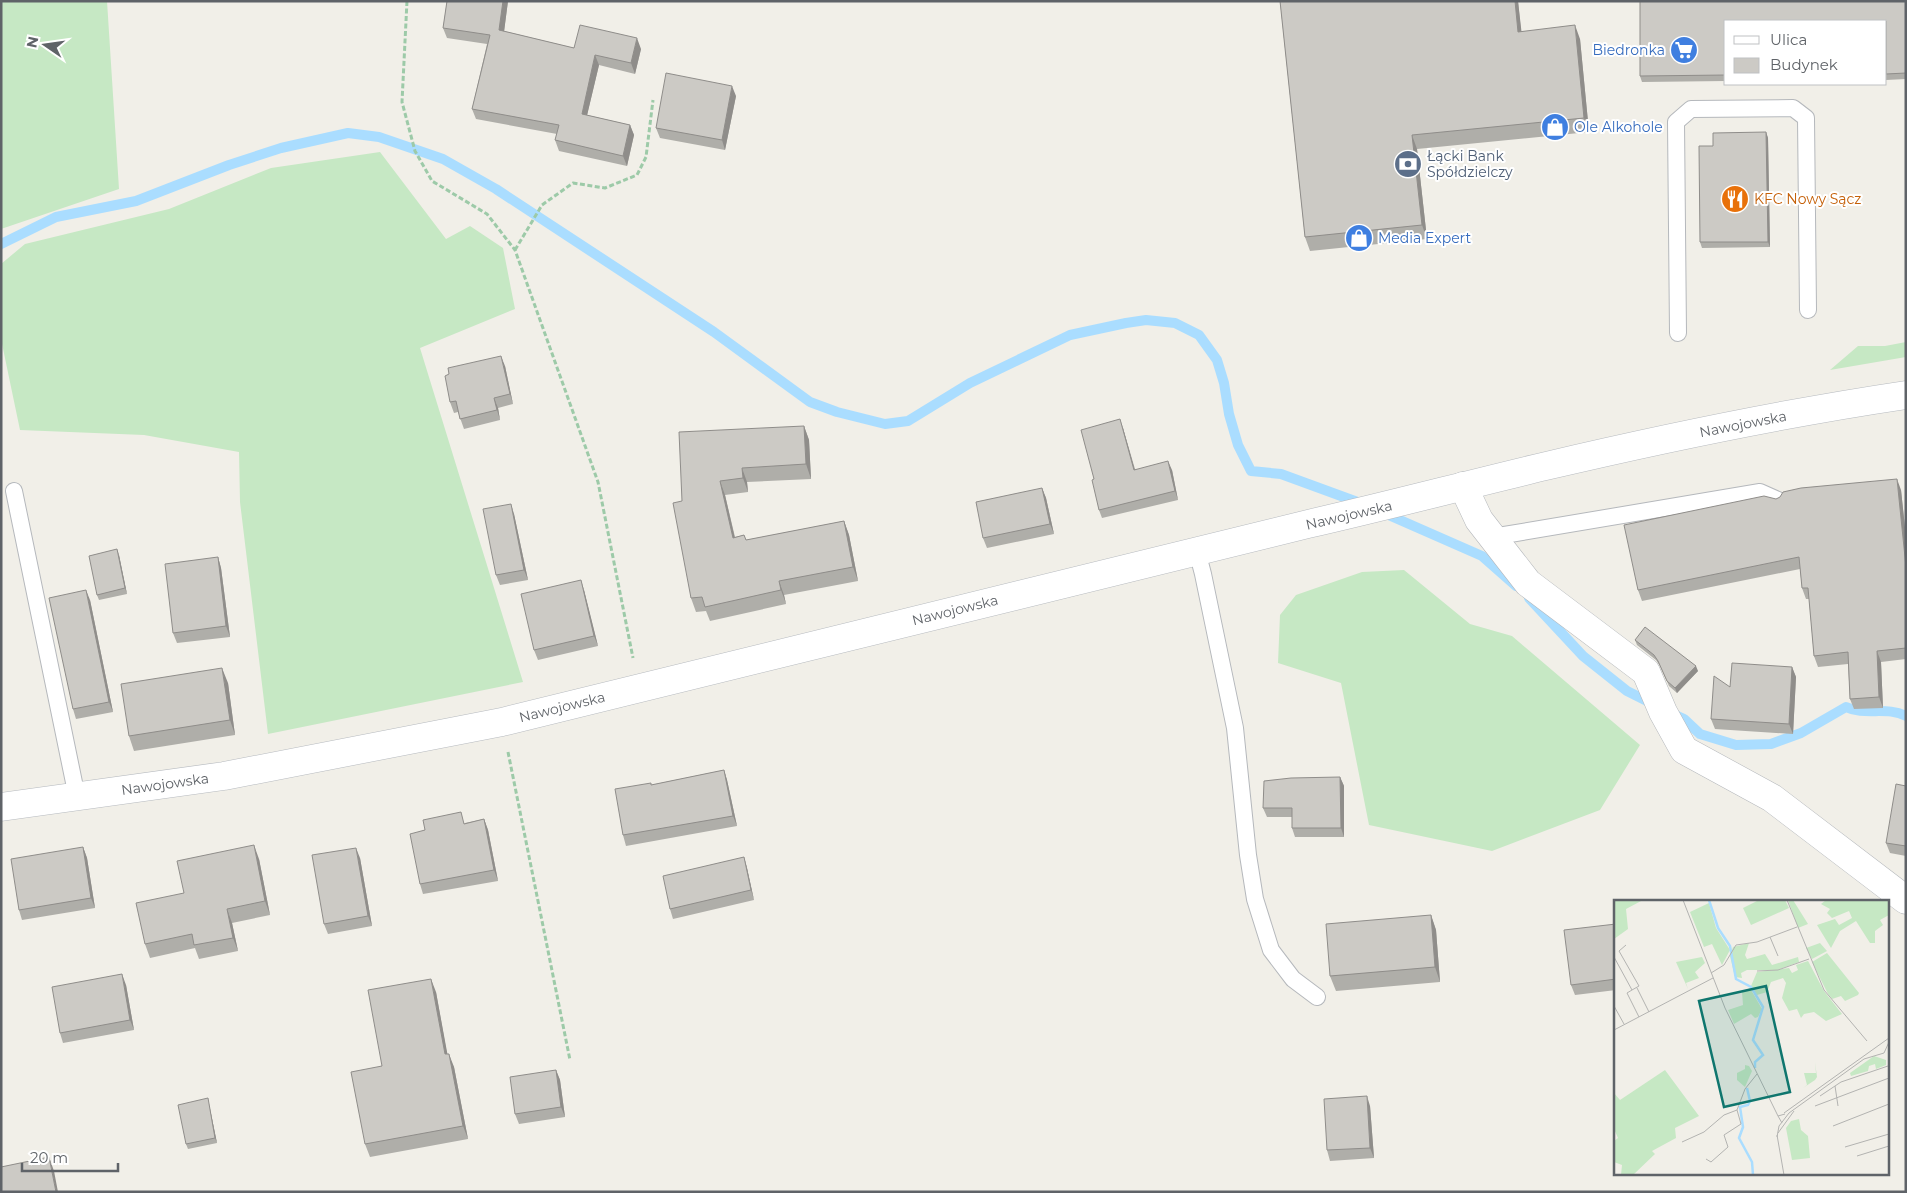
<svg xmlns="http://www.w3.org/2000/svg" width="1907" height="1193" font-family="Montserrat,sans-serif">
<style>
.grass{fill:#c6e8c4}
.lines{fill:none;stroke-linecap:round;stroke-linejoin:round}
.stream{stroke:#adf;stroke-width:10}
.lane-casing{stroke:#b5b8bc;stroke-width:18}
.street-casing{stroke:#b5b8bc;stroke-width:29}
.secondary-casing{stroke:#b6babf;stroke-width:29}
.path{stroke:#9dcaa8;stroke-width:3;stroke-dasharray:5 2.5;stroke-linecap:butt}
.lane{stroke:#fff;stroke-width:16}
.street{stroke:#fff;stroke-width:28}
.secondary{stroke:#fff;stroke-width:28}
.wall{fill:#afaea9}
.shaded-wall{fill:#8f8d8a}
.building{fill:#cccac5;stroke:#8f8d8a}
.labels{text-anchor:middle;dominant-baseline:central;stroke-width:4;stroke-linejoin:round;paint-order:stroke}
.shop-label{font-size:14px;fill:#366cbe;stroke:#fff;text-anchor:start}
.service-label{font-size:14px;fill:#4e5e75;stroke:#fff;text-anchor:start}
.food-label{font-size:14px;fill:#c56008;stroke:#fff;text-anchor:start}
.street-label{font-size:14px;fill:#5f6368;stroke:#fff}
.inset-river{fill:none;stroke:#adf;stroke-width:2.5}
.inset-road{fill:none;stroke:#b3b3b1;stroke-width:1}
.view{fill:#0f766e;fill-opacity:0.15;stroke:#0f766e;stroke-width:2.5}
.inset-edge{fill:none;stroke:#5f6368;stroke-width:2.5}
</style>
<rect width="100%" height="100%" fill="#f1efe8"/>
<path class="grass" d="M1,1H107L119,189L1,229Z
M380,152L446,239L470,226L503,248L515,309L420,348L523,682L268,734L240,502L239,452L144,435L20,430L1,339V264L25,244L169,209L271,168Z
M1906,342V357L1830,370L1858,346H1885Z
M1404,570L1470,624L1512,636L1640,745L1600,810L1492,851L1369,825L1341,683L1278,663L1280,615L1296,595L1362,572Z"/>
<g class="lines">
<path class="stream" d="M1,244L56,217L136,201L229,165L281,148L348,133L379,137L443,159L496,189L714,332L810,402L837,412L885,424L908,421L970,383L1070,335L1126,323L1146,320L1175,323L1199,335L1217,360L1224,383L1229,414L1238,445L1251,471L1281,474L1363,504
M1384,513L1482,556L1516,586
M1529,598L1583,656L1627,691L1653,704
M1671,713L1684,719L1700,734L1736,745L1771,744L1801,733L1846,707C1864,716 1888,706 1906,716"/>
<g class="lane-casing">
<path id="lane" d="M1678,333L1676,122L1691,109L1793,108L1806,118L1808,310
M14,491L77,797
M1492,537L1760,492L1778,500
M1197,551L1203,574L1235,728L1248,855L1255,899L1271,950L1293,979L1317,997"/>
</g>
<g class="street-casing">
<path id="street" d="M1463,486L1479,520L1528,583L1646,672L1663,712L1684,750L1772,798L1906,900"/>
</g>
<g class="secondary-casing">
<path id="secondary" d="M1,807L224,776L502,722L1308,524C1387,506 1466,485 1546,466C1665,438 1785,413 1906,395"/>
</g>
<path class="path" d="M407,1L402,102L415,151L432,181L487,214L515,250L598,482L633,658
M515,250L542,205L573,183L605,188L637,175L646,157L653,100
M508,752L570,1060"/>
<use href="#lane" class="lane"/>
<use href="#street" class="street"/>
<use href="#secondary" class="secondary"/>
</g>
<path class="wall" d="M447,1H508L504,31L574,48L641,49L635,74L599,65L587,115L630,125L634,135L627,166L559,151L555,140L557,134L476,119L472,109L487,44L447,38L443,28Z
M1280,1H1518L1521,31L1580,39L1589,132L1417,149L1427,239L1310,251L1305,237Z
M1640,1H1906V79L1886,80V21H1726V81L1642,82L1640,76Z
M736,96L725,150L660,138L656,128Z
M1766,132L1768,138L1770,247L1702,248L1700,242L1713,146Z
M505,366L513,404L498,408L500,420L464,429L458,412L454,413L450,402Z
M804,426L809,440L811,479L747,482L748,492L725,495L735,537L744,535L746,540L844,521L849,535L858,581L784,595L786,604L710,621L706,611L696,612L691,598L682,501Z
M1123,428L1135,469L1172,470L1178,500L1102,518L1099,510L1094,479Z
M1042,488L1046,498L1054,534L987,548L983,538Z
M1901,490L1906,537V659L1881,662L1883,708L1854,709L1850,699L1848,664L1818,667L1814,656L1809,599H1806L1802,588L1800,569L1642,601L1638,590L1776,499Z
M514,514L528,580L500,585L496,575Z
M119,555L127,594L99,600L97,595Z
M218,557L221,568L230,637L177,643L173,633Z
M584,590L598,646L538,660L534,650Z
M90,600L113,712L76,719L73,709Z
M1635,640L1698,671L1677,693L1669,686L1660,666L1656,660L1637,645Z
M1792,667L1796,677L1793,734L1715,729L1711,719L1730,687Z
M228,683L235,735L134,751L129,736Z
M724,770L727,780L737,826L626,846L623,835L651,785Z
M1340,777L1344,786V837H1295L1292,828V817H1267L1263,808Z
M1906,786V856L1890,853L1886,843Z
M484,819L488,830L498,881L423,894L420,884L465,823Z
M83,847L87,858L95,908L22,920L19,910Z
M744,857L747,868L754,900L673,919L670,909Z
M360,858L372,926L328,934L324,924Z
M259,859L270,915L232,923L238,951L199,959L195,948L150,958L145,944L184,893Z
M1431,915L1436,930L1440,982L1336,991L1330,976Z
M1616,924V990L1575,995L1571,985Z
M126,985L134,1030L63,1043L60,1033Z
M436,992L447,1054L454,1067L468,1139L370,1157L365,1144L382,1066Z
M556,1070L560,1080L565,1117L519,1124L515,1114Z
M209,1104L217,1143L188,1149L186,1144Z
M1370,1106L1374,1158L1330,1161L1327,1150Z"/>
<path class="shaded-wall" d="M503,1H508L503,40L499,30Z
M1515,1H1518L1523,45L1518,32Z
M1575,25L1580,39L1589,132L1584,118Z
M637,38L641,49L635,74L631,63Z
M595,55L599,65L585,124L582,114Z
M732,86L736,96L725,150L722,140Z
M630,125L634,135L627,166L623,156Z
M1766,132L1768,138L1770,247L1768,242Z
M1412,135L1417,149L1427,239L1422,225Z
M501,356L505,366L513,404L510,394Z
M494,398L498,408L500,420L497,410Z
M1120,419L1123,428L1137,478L1134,470Z
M804,426L809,440L811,479L806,464Z
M1168,461L1172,470L1178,500L1175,491Z
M742,468L747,482L748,492L743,478Z
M1897,479L1901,490L1906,537V567Z
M720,481L725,495L738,552L733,538Z
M1042,488L1046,498L1054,534L1050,524Z
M511,504L514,514L528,580L524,570Z
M844,521L849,535L858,581L853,567Z
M117,549L119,555L127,594L125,588Z
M218,557L221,568L230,637L226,626Z
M581,580L584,590L598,646L594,636Z
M779,581L784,595L786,604L781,590Z
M86,590L90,600L113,712L109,702Z
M1877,651L1881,662L1883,708L1879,697Z
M1696,666L1698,671L1677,693L1675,688Z
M1792,667L1796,677L1793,734L1789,724Z
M222,668L228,683L235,735L230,720Z
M724,770L727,780L737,826L733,816Z
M1340,777L1344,786V837L1341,828Z
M484,819L488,830L498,881L494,870Z
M254,845L259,859L270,915L265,901Z
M83,847L87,858L95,908L91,898Z
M356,848L360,858L372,926L368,916Z
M744,857L747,868L754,900L751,890Z
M227,909L232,923L238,951L233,938Z
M1431,915L1436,930L1440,982L1435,967Z
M122,974L126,985L134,1030L130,1020Z
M431,979L436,992L450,1068L445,1054Z
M449,1054L454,1067L468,1139L463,1126Z
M556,1070L560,1080L565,1117L561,1107Z
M1367,1096L1370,1106L1374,1158L1370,1148Z
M208,1098L209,1104L217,1143L215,1138Z
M49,1157L54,1171L58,1192H56Z"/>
<path class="building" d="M447,1H503L499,30L574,48L580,25L637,38L631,63L595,55L582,114L630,125L623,156L555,140L559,125L472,109L490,35L443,28Z
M1280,1H1515L1518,32L1575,25L1584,118L1412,135L1422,225L1305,237Z
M1640,1H1906V73L1886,74V21H1726V75L1640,76Z
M666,73L732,86L722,140L656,128Z
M1766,132L1768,242H1700L1699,146H1713V133Z
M501,356L510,394L494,398L497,410L460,419L456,401L450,402L445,376L449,374L448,368Z
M1120,419L1134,470L1168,461L1175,491L1099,510L1092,480L1094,479L1081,430Z
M804,426L806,464L742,468L743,478L720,481L733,538L744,535L746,540L844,521L853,567L779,581L781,590L705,607L702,597L691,598L673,503L682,501L679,432Z
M1897,479L1906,567V648L1877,651L1879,697L1850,699L1848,652L1814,656L1808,588H1802L1799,557L1638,590L1624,525L1764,496L1776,499L1780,497L1783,492L1801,488Z
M1042,488L1050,524L983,538L976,502Z
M511,504L524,570L496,575L483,509Z
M117,549L125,588L97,595L89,556Z
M218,557L226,626L173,633L165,564Z
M581,580L594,636L534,650L521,594Z
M86,590L109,702L73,709L49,598Z
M1645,627L1696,666L1675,688L1667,681L1658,661L1654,655L1635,640Z
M1732,663L1792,667L1789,724L1711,719L1714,676L1730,687Z
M222,668L230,720L129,736L121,684Z
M724,770L733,816L623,835L615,789L651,783V785Z
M1340,777L1341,828H1292V808H1263L1264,781L1291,778Z
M1896,784L1906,786V846L1886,843Z
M461,812L464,824L484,819L494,870L420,884L410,834L425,830L423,820Z
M254,845L265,901L227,909L233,938L194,945L192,934L145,944L136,903L184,893L177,861Z
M83,847L91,898L19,910L11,859Z
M356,848L368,916L324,924L312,855Z
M744,857L751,890L670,909L663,876Z
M1431,915L1435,967L1330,976L1326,924Z
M1616,924V979L1571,985L1564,930Z
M122,974L130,1020L60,1033L52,987Z
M431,979L445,1054H449L463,1126L365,1144L351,1072L382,1066L368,990Z
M556,1070L561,1107L515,1114L510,1077Z
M1367,1096L1370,1148L1327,1150L1324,1099Z
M208,1098L215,1138L186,1144L178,1105Z
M49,1157L56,1192H1V1167Z"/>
<defs>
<g id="supermarket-disc" transform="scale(1.4375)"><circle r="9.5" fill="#3f7fe0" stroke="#fff"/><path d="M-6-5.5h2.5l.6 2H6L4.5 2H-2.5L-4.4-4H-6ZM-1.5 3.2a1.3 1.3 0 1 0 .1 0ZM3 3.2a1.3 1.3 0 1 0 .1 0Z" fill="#fff"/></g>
<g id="shop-disc" transform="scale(1.4375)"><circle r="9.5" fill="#3f7fe0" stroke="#fff"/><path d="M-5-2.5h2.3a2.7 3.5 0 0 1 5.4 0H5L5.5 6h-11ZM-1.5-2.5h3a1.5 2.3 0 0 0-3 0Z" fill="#fff"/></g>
<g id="bank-disc" transform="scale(1.4375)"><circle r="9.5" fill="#5c6f8a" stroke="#fff"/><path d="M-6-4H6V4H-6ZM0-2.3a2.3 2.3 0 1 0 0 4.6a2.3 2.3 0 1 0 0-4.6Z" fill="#fff"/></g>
<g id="restaurant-disc" transform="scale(1.4375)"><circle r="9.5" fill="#e8710a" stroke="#fff"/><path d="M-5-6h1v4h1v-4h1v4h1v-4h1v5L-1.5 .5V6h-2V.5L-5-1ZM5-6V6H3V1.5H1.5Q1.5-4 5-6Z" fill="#fff"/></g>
</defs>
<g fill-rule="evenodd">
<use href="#supermarket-disc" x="1684" y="50"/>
<use href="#shop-disc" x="1555" y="127"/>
<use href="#bank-disc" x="1408" y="164"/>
<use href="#restaurant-disc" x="1735" y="199"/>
<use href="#shop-disc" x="1359" y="238"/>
</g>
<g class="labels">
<g class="shop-label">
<text x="1665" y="50" text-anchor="end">Biedronka</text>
<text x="1574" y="127">Ole Alkohole</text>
<text x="1378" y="238">Media Expert</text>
</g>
<g class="service-label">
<text x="1427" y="156">Łącki Bank<tspan x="1427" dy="16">Spółdzielczy</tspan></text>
</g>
<g class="food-label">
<text x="1754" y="199">KFC Nowy Sącz</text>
</g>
<g class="street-label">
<text transform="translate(1743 424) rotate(-11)">Nawojowska</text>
<text transform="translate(1349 515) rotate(-13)">Nawojowska</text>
<text transform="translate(955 610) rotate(-14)">Nawojowska</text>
<text transform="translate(562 707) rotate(-14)">Nawojowska</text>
<text transform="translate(165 784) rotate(-8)">Nawojowska</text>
</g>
</g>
<g transform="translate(1614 900)">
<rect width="275" height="275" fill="#f1efe8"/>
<path d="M0,0H29L12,9L14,29L0,39ZM145,0H171L175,8L137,25L129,8ZM174,0H179L194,24L184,28ZM212,0H275V15L266,20L269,25L261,31V43H256L242,21L226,31L217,48L203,25L221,19L225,25L238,18L235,11L218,18L213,13L216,9L207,4ZM95,3L102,28L116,50L108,65L98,44L90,47L76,12ZM135,43L131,55L133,59L151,54L158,65L184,57L185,62L163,70H133L127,73L128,78L121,77L116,56L119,47ZM206,43L213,51L198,59L192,48ZM213,53L245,93L244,95L231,101L227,96L218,99L214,94L198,62ZM88,57L91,63L81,72L85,78L72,83L74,89L62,62ZM194,61L210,91L228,114L212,121L200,112L190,114L187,118L183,109L175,111L168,98L172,83L169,78L157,82L153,92L143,95L137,86L143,72L175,68L178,73L184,70L182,65ZM136,88L148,109L144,117L141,118L137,114L120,124L114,110L129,105L128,92ZM260,156L272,160V165L262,169L261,164L255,166L254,171L237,176L236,173ZM201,162L203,177L201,180L189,188L193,185L190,173H202ZM131,165L135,166L138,171L131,187L123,180V173L131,169ZM51,170L85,216L61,228L62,238L38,251L41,254L19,275H7L8,265L0,262V241L4,238L0,229V193L6,200ZM185,219L187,230L194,236L196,258L178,260L172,228L177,221Z" fill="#c6e8c4"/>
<path class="inset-river" d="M95,0L104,28L116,46L122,79L137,87L149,107L139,140L149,155L141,162V168M133,188L136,201L134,205L126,207L129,227L125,238L138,262L139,275"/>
<path class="inset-road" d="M69,0L111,108L164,216M173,0L210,90L253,141M156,37L164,56M12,45L5,51L25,86L18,90M0,57L18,90L13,93L25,117M143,71L164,70L195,59M97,73L110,65L122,45L143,42L183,27M23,88L35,112M0,106L10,124M0,130L99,78M275,162V179M221,186L224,206M206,196L227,182L274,166M201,206L275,178M170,213L275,138M168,223L164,216L171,214M219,226L275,204M164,233L180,211M163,235L170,275M163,237L165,226L175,213L250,159L270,153L275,142M68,242L90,232L110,215L123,210M231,247L275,234M243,256L275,246M92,259L97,262L114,247L110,235L127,224L123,210L131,189L143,174"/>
<path class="view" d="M152,86L176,192L110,207L85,101Z"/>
<rect width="275" height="275" class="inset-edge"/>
</g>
<rect width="1907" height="1193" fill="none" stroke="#5f6368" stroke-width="5"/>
<rect x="1724" y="20" width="162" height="65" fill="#ffffff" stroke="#bfc1c3"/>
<rect x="1734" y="36" width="25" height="8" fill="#ffffff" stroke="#bfc1c3"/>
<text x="1770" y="45" font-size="15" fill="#5f6368">Ulica</text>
<rect x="1734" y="58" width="25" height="15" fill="#cccac5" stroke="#bfc1c3"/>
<text x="1770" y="70" font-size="15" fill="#5f6368">Budynek</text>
<g transform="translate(45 45) rotate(283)" stroke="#ffffff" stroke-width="4" paint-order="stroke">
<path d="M0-4L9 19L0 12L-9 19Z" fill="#5f6368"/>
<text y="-8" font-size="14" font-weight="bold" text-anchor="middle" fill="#5f6368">N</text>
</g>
<path d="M22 1163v8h96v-8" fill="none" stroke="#5f6368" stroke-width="2.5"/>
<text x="30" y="1163" font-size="15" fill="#5f6368" stroke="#ffffff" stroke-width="4" paint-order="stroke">20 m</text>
</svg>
